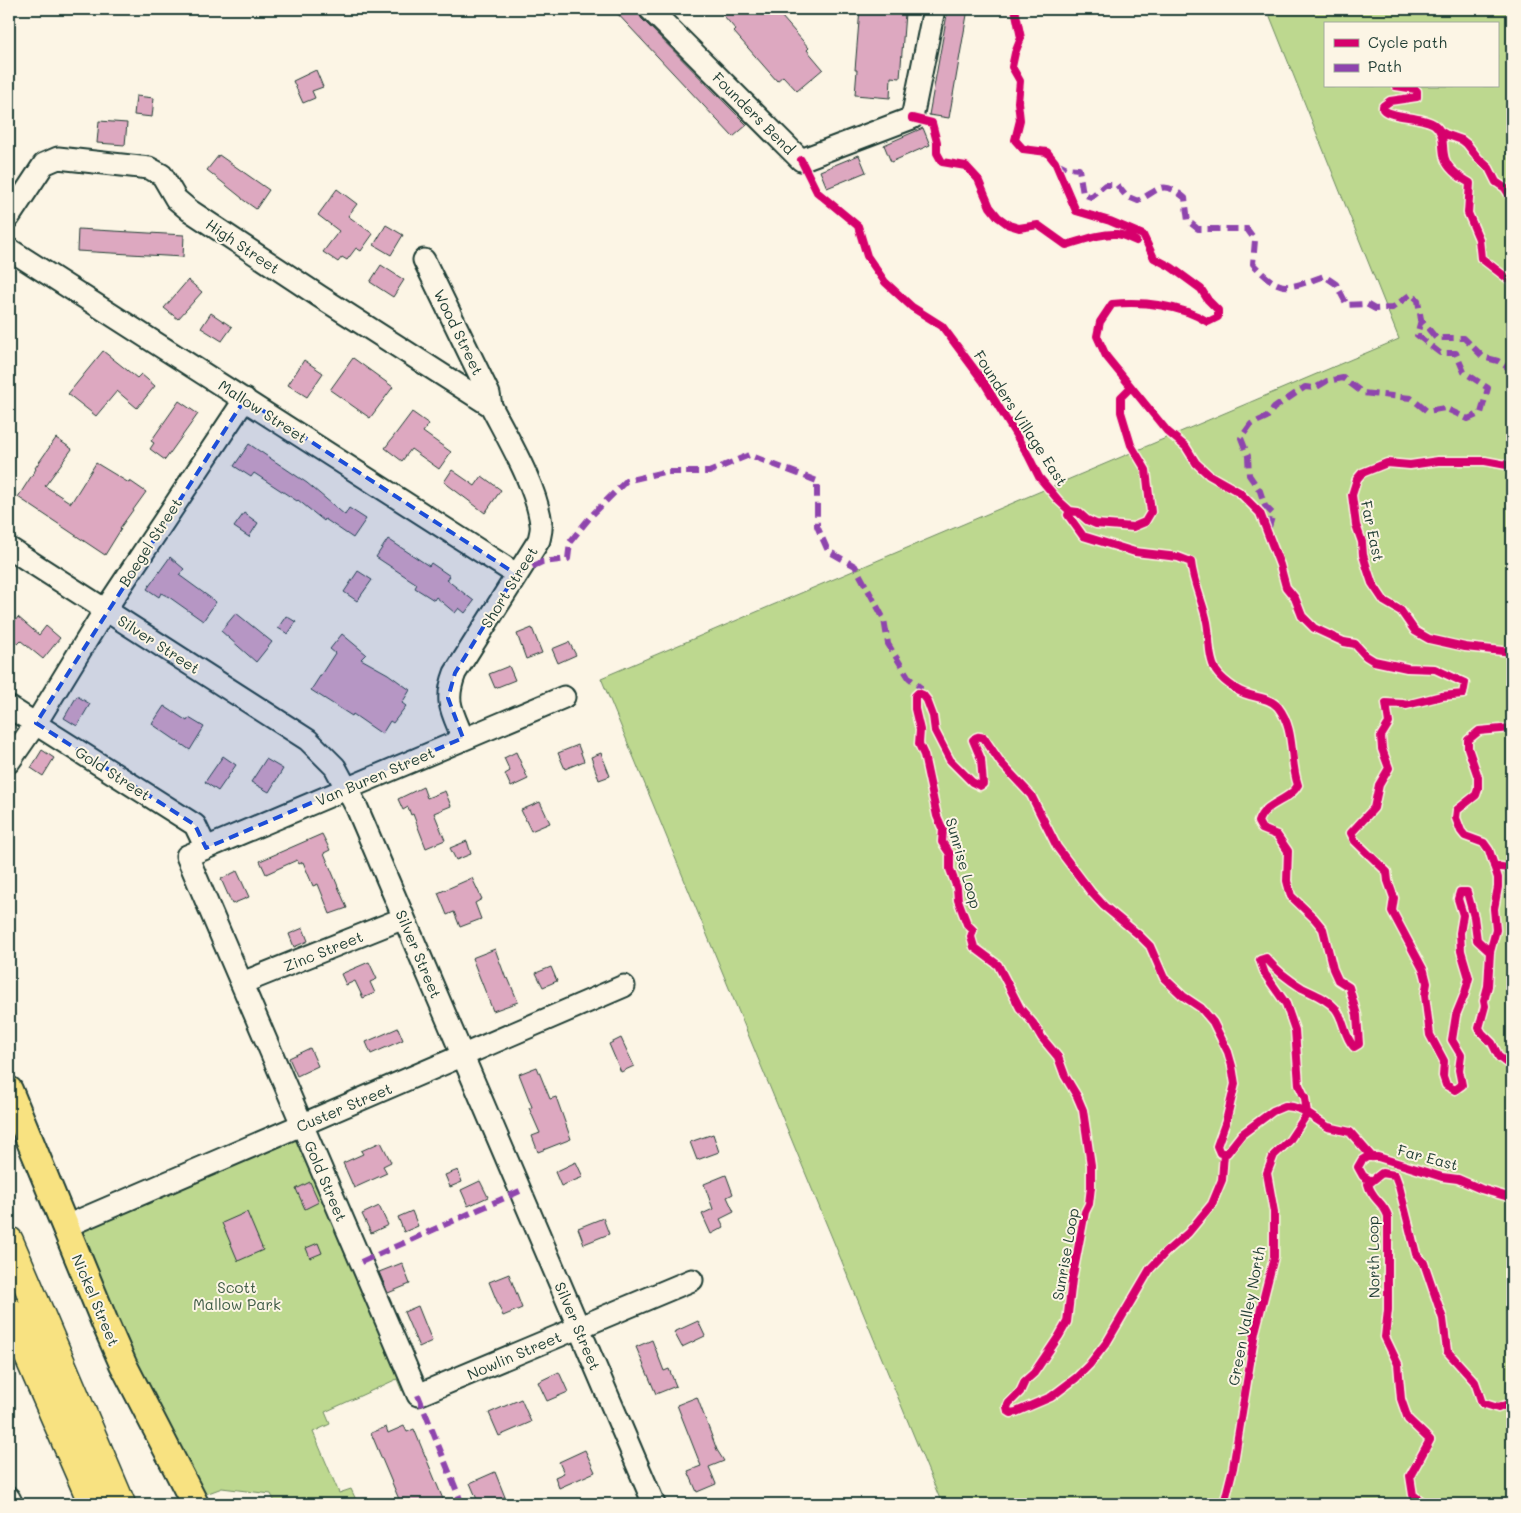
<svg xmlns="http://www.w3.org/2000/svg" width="1521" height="1513" font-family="Mali,sans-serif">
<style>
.green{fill:#bdd88f;stroke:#6e8a62;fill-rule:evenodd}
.building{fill:#dda8c0;stroke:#1f3d34}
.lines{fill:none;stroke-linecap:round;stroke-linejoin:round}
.minor-casing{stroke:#1f3d34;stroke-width:25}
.major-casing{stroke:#1f3d34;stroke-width:30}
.highway-casing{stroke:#1f3d34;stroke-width:31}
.minor{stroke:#fcf5e5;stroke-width:21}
.major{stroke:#f8e281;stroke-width:26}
.highway{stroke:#f8e281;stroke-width:28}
.quiet{stroke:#8e44ad;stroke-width:6;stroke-dasharray:12 6;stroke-linecap:butt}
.cycleway-casing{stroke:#fcf5e5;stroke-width:11}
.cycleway{stroke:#d6006c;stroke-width:8}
.marked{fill:#1d4ed8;fill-opacity:0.2;stroke:#1d4ed8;stroke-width:4;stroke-dasharray:10 6;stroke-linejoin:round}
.labels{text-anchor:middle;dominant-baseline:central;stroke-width:4;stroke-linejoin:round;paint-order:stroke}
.street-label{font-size:15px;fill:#1f3d34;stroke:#fcf5e5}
.park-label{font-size:15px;fill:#3f5c46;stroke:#fcf5e5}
</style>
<rect width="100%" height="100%" fill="#fcf5e5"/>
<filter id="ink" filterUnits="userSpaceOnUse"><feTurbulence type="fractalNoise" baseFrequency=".02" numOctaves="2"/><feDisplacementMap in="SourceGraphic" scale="10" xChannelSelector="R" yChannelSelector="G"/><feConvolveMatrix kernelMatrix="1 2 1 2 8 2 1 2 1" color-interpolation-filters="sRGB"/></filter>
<g filter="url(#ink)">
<path class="green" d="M1267,9H1512V1504H942L601,678L1399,339ZM1325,24H1497V86H1325Z
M300,1137L409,1388L402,1391L397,1379L325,1412L330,1424L313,1432L339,1493L351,1489L358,1504H276L271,1494L222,1488L203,1495L123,1337L82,1235L86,1230L111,1217Z"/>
<path class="building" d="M613,9H638L641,18L747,125L733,137Z
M718,9H775L809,48L807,50L823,69L797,91L783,76L777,81L734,32L736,30Z
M860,9H903V12L905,13L900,78L891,77L890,98L855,95L857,70H855Z
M948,9H968L949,118L929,115Z
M316,70L323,87L312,91L315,98L303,103L293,81Z
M136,96L154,98L152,117L134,115Z
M99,121L127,123L125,145L97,143Z
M923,128L930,145L891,162L884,145Z
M219,155L269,190L256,209L242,199V198L207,170Z
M859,155L866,172L827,188L820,171Z
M337,189L357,204L348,216L373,234L361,251L356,248L347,260L342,257L338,262L323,252L339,231L318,215Z
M386,225L403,235L391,255L374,245Z
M78,229L184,235L183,257L77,251Z
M381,265L404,280L393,297L370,282Z
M188,280L202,292L178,319L164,308Z
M211,313L232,327L222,341L201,328Z
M103,351L137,378L141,374L155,386L137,408L117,391L96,416L68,394Z
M353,358L393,387L370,418L330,390Z
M304,360L323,373L307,397L288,385Z
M179,401L198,414L165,460L150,449L154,443L151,441Z
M412,412L429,424L423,432L451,452L439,469L411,449L402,461L385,448Z
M56,438L72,449L45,486L71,503L96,463L129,483L130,481L146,492L120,528L121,529L105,555L18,497L36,469L35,468Z
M249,444L307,483L345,515L349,508L366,519L353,538L325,519L324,521L298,500L297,501L254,473L251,477L234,466Z
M452,470L475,486L482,476L501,490L485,513L444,482Z
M244,513L258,523L249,537L234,527Z
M388,539L429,566L431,563L450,576L447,580L474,601L465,613L459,608L455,613L436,597L434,600L415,588L417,584L376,557Z
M170,557L184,569L179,575L216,602L203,621L169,597L161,593L159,597L147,589Z
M358,571L372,580L357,601L344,592Z
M236,613L272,642L256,662L221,631Z
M286,616L296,622L288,634L278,628Z
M18,617L39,635L46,626L60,638L43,659L21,641L18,644L9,637V629Z
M532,628L542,653L526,659L517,634Z
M342,634L366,654L361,659L388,674L410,690L402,703L406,706L393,723L390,721L382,734L353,714L352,716L311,690L335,653L330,649Z
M569,642L576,655L558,663L552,649Z
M509,666L515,680L495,688L489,674Z
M77,696L90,704L77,726L64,718Z
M164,706L187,721L189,718L204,727L190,750L152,724Z
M578,745L584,761L565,769L558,753Z
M42,750L54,758L43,776L31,768Z
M516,752L528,779L511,787L505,774L510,771L504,758Z
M601,753L610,776L599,780L591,757Z
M223,756L236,765L218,791L205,782Z
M266,759L283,769L269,792L251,782Z
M423,787L427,798L445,791L451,806L434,813L445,840L426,848L413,814L411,815L408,807L403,810L398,799Z
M540,802L550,823L531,831L521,810Z
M322,834L330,850L324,853L347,908L330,914L318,884L313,886L303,862L299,864L297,860L266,874L260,861Z
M467,841L471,854L456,860L450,848Z
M237,871L249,897L232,904L221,879Z
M472,878L482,899L475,903L481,919L460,927L454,912L447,915L438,893Z
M303,928L308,941L294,947L289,934Z
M495,949L506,979L508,978L518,1002L493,1011L472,958Z
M369,962L377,979L370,982L375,993L363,998L355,981L346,985L341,974Z
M551,967L557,981L543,987L536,973Z
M398,1028L403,1040L371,1054L366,1042Z
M621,1038L634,1066L621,1072L609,1044Z
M310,1048L318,1066L297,1076L289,1058Z
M537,1067L550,1099L556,1097L571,1139L538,1152L532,1136L540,1133L529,1108L532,1107L519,1074Z
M713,1134L719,1152L697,1160L690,1142Z
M381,1142L391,1162L383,1166L387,1173L354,1188L343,1163L363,1154L361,1151Z
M576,1162L583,1177L561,1186L555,1172Z
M458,1170L462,1182L450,1187L445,1175Z
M726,1175L733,1194L727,1197L734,1212L720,1219L724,1227L711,1234L702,1214L713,1209L704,1184Z
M480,1181L488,1197L468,1206L461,1190Z
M310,1182L319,1202L305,1209L296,1189Z
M379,1206L388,1225L371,1233L362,1214Z
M412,1211L418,1226L404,1232L398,1217Z
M247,1212L263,1250L238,1261L222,1223Z
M603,1218L609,1234L584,1244L578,1228Z
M318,1243L322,1253L310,1258L306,1248Z
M402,1263L410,1284L388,1293L379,1272Z
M509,1274L522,1308L503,1316L489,1282Z
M418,1306L432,1341L419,1347L404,1312Z
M698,1321L705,1336L682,1347L674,1332Z
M652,1340L664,1371L669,1369L676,1386L656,1394L636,1347Z
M559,1372L568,1392L547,1401L538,1382Z
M697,1397L717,1450L724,1461L709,1467L716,1484L697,1492L688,1471L701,1466L677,1405Z
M521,1399L531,1422L499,1436L489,1413Z
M404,1426L407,1432L414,1429L445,1504H401L371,1433L386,1427L388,1433Z
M585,1450L595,1472L559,1488L555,1477L564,1473L559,1462Z
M495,1472L505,1497L488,1504H479L470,1483Z"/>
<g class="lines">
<g class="minor-casing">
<path id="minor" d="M650,9L801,160L912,118L934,9
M9,217L44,164L58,158L149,168L162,175L176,199L189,210L319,296L491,406
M9,249L516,574
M424,260L489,394L491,406C508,439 537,487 541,524C542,529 540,535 539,540L455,673C444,702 452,711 463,738
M9,548L308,740L335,767L357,808L654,1504
M564,697L187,856L418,1395L692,1280
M9,707L195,825L206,848
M9,762L36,723L105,610L245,399
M242,983L404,918
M64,1227L624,986
M9,1498L12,1504"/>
</g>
<g class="major-casing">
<path id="major" d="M9,1090L105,1323L123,1364L195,1504"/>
</g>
<g class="highway-casing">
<path id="highway" d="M9,1241L121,1504
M9,1311L93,1504"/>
</g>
<use href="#minor" class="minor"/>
<use href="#major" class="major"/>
<use href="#highway" class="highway"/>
<path class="quiet" d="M1055,162L1067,168L1079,169L1083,194L1091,197L1105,185H1117L1126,196L1138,201C1160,189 1162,179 1185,198L1188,221L1198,229H1247L1255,240L1253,264C1281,294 1288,289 1324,276L1336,284L1347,305L1366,304L1375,309L1392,308L1411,294L1418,300L1421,320L1436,338H1464L1483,357L1498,361L1512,370
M1268,530L1273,514L1265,506L1260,491L1249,475L1248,456L1241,438L1251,424L1267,417L1274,408L1305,387L1315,388L1327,381L1343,378L1363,393L1411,398L1427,411L1445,408L1468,419L1481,413L1488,388L1464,372L1456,353H1440L1417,335L1421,320
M516,574L542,562L568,559L570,542L591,516L626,481L664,472H709L749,455L817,481V526L828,551L855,566L884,619L888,644L909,678L920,687L918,693
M361,1262L520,1191
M418,1395L462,1504"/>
<g class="cycleway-casing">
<path id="cycleway" d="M1015,9L1021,38L1015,53L1012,67L1020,81L1018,102L1020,120L1015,140L1023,149L1047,152L1055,162L1076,211L1110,221L1143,235L1154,258L1171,267L1201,289L1208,300L1218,310V317L1208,322C1181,305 1143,301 1112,304L1100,322L1097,336L1106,356L1167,431L1186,447L1196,463L1209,475L1239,492L1260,513L1280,565L1286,587L1295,598L1302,616L1314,628L1344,642L1355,644L1366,656L1374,661L1407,668L1435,669L1465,683L1463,694L1442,696L1406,705L1403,704L1386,703L1389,723L1381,736L1382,749L1389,768L1379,785L1374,808L1351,833L1355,841L1387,872L1388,881L1394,898L1392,911L1424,971L1427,983L1425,995L1430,1035L1444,1061L1443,1076L1446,1085L1455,1090L1462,1085L1459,1070L1461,1055L1452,1040L1456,1015L1465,993L1469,978L1461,951L1460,933L1463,915L1458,899L1460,892H1467L1474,917L1477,940L1490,952
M1396,86L1415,89L1417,91V97L1390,101L1383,106V109C1390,118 1424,116 1435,125C1446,134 1441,147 1445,159C1448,169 1461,178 1470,183L1468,213L1479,239L1481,258L1512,282
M912,118L932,123L937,142V153L942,162L966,166L978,179L990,207L998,217L1009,225L1019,228L1038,225L1066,245C1082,241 1099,233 1117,234C1123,235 1130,238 1136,241
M1440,131L1445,134L1462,140L1467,144L1478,158L1489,168L1496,182L1505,188L1512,199
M801,160L817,192L858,226L867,256L885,282L912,307L942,326L983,381L1028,455L1039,477L1059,501L1070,511
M1131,387L1121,397V412L1131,445L1146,470L1151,512L1145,522L1133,527L1096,524L1087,520L1078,512L1070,511L1068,515L1083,536L1135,552L1178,557L1191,562C1193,583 1203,602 1207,622C1210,637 1208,657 1216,671C1220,677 1230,685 1236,689C1248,698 1269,696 1278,707C1296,730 1289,759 1298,785C1289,802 1264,802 1258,822L1262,829L1277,835L1288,851L1287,881L1291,896L1314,918L1323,929L1333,969L1338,980L1349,987L1357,1015L1359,1044L1354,1047C1343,1035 1345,1020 1335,1008C1326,998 1314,994 1302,988C1289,980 1276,970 1266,958L1260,960L1265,974L1286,1004L1295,1030L1299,1085L1305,1098L1307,1114
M1512,466L1485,461H1438L1410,465L1387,463L1362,473L1357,479L1352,495L1356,525L1362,542L1363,555L1368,571L1372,583L1384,601L1401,611L1415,631L1429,639L1465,647L1512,652
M1512,728L1479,731L1468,740V748L1478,777V789L1476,795L1457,810L1456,818L1461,831L1465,836L1484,843L1489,850L1498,878V887L1494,909L1496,930L1490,952L1488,986L1484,1001L1485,1006L1479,1028L1482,1033L1492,1043L1499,1057L1512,1067
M1494,866L1509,868L1512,883V923
M1224,1154L1222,1180L1212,1204L1188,1233L1165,1253L1150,1269L1107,1342L1089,1365L1076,1378L1051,1397L1016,1412L1011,1413L1008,1411L1007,1407L1009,1403L1020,1392L1025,1381L1034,1373L1059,1336L1067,1322L1072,1280L1085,1212L1089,1204L1091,1187V1165L1083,1110L1077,1096L1065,1076L1058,1057L1042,1038L1033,1023L1020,1008L998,965L974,947L971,937L973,930L967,924L958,900L957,888L950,869V854L942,842L943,830L937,816L924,755L919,744L920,730L915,709V696L918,693L923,695L927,700L933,716L935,731L950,760L972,782L980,786L983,784L981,759L973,740C977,736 979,736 984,738L1001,763L1031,795L1057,847L1091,892L1104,906L1139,935L1150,946L1164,978L1183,996L1201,1008L1213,1022L1228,1052L1232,1066L1235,1084L1226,1121L1217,1146L1220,1153H1227L1242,1134L1273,1111L1285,1106L1293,1107L1302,1110L1328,1127L1350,1132L1372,1157
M1371,1181L1363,1176L1358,1167L1362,1160L1367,1157H1378L1442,1177L1458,1179L1481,1189L1512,1198
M1224,1504L1233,1468L1255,1332L1274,1257V1212L1267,1173L1274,1155L1289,1141L1307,1114
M1425,1504L1413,1495L1410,1476L1430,1440L1408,1419L1401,1399L1398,1364L1385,1337L1388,1310V1216C1383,1201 1372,1200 1368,1184L1382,1173L1395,1175L1399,1186L1416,1254L1424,1263L1443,1319L1447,1351L1475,1382L1482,1403L1498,1408L1508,1404L1512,1405"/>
</g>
<use href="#cycleway" class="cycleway"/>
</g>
</g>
<path class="marked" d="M245,399L516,574L455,673L448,698L463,738L206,848L195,825L36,723Z"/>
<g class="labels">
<g class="street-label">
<text transform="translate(754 113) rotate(45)">Founders Bend</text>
<text transform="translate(243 246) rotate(34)">High Street</text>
<text transform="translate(459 332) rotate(64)">Wood Street</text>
<text transform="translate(263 411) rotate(33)">Mallow Street</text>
<text transform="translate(1021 418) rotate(57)">Founders Village East</text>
<text transform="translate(1373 531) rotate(78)">Far East</text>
<text transform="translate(150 542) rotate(-57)">Boegel Street</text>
<text transform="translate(509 587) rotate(-58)">Short Street</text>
<text transform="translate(159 644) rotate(33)">Silver Street</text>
<text transform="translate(113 773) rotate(33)">Gold Street</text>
<text transform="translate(375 776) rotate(-23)">Van Buren Street</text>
<text transform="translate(964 863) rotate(74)">Sunrise Loop</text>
<text transform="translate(323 951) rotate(-22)">Zinc Street</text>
<text transform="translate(419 954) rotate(67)">Silver Street</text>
<text transform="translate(344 1107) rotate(-23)">Custer Street</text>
<text transform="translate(1428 1157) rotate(15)">Far East</text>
<text transform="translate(326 1181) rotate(67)">Gold Street</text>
<text transform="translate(1065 1254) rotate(-80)">Sunrise Loop</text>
<text transform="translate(1373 1257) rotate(-91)">North Loop</text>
<text transform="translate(96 1300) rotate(67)">Nickel Street</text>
<text transform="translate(1246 1316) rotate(-79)">Green Valley North</text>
<text transform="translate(578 1326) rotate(67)">Silver Street</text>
<text transform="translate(514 1355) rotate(-23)">Nowlin Street</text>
</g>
<g class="park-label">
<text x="237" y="1287">Scott<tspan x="237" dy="17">Mallow Park</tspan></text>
</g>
</g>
<rect width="1521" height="1513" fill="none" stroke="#fcf5e5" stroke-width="30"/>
<rect x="15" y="15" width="1491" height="1483" fill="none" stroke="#1f3d34" stroke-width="2" filter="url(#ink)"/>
<rect x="1324" y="22" width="175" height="65" fill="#fcf5e5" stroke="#a4ab9e"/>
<rect x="1334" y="39" width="25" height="8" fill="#d6006c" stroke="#a4ab9e"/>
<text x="1368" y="48" font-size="15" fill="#1f3d34">Cycle path</text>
<rect x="1334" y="64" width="25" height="8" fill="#8e44ad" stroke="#a4ab9e"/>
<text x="1368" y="72" font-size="15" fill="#1f3d34">Path</text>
</svg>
